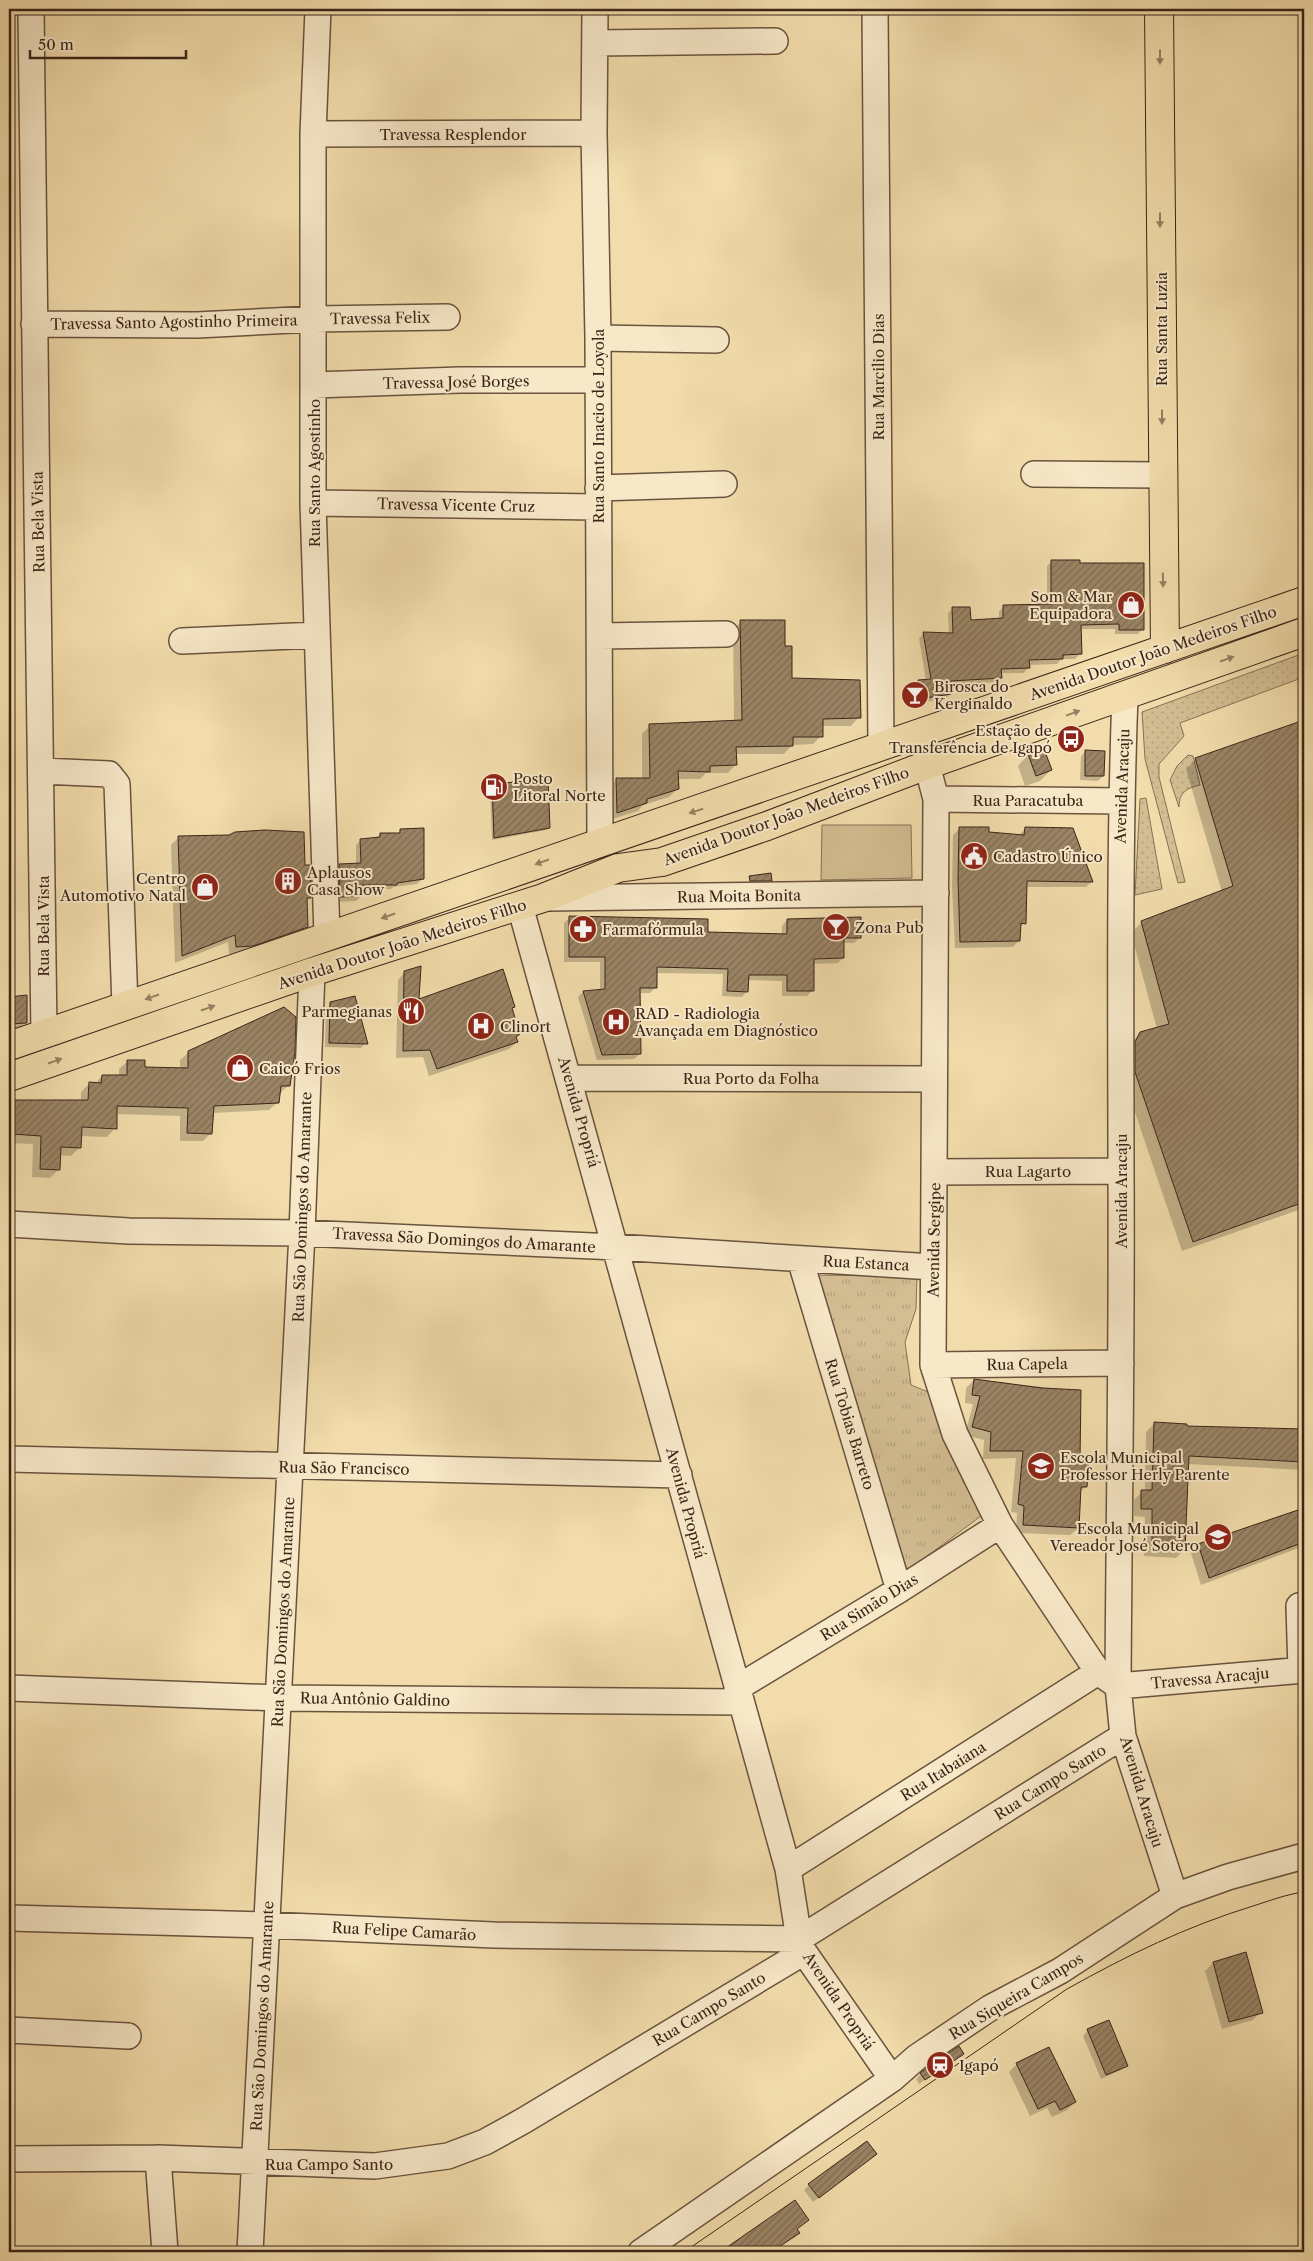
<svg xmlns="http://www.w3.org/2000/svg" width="1313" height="2261" font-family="'Libre Caslon Text',serif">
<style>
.grass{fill:url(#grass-dots);stroke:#877156}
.park{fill:url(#park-tufts);stroke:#877156}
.pitch{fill:#d3bd92;stroke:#877156}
.shadow{fill:#0003}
.building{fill:url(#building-hatch);stroke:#3b2519}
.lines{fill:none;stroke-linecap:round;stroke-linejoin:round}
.minor-casing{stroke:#69533e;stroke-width:28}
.major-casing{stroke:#3b2519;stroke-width:30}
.minor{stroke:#f7e8c8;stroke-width:25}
.major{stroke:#f2dcab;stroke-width:28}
.tram{stroke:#3b2519;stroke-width:1}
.oneway{fill:#968062}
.labels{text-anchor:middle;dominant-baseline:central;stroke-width:4;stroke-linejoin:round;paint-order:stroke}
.street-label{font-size:15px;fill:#3b2519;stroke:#f7e8c8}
.poi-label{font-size:15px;fill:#3b2519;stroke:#f7e8c8;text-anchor:start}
</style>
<defs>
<pattern id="grass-dots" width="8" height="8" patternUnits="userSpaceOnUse" patternTransform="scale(1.25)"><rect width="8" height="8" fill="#d3bd92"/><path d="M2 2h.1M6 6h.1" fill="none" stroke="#b6a27d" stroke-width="1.8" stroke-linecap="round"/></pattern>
<pattern id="park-tufts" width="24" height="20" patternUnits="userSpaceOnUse" patternTransform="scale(1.25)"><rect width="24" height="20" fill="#d3bd92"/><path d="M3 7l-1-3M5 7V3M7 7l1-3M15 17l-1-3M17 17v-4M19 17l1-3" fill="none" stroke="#b6a27d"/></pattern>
<pattern id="building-hatch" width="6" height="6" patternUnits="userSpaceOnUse" patternTransform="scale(1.25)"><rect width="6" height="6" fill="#9a8465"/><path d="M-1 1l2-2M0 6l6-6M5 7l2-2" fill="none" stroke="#7f6c52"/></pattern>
</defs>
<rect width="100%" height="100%" fill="#f2dcab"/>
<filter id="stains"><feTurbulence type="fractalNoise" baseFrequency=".004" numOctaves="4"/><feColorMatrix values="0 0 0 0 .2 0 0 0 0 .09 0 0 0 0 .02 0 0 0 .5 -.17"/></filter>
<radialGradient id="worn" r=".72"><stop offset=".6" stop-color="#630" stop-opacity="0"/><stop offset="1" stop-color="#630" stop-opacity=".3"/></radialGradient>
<path class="grass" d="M1304,653V677L1180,723L1184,736L1159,764V777L1185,882L1178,883L1145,759L1142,712Z
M1188,755L1193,756L1200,785C1187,788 1179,792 1179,807L1170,780L1177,766Z
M1146,798L1162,889L1135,895L1140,799Z"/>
<path class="park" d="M810,1275L917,1276L916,1309L905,1342L911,1385L933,1394L985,1513L906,1572Z"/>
<path class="pitch" d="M822,825H911L912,878L821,880Z"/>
<path class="shadow" d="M1052,561L1142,629L1138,634H1115V629H1080V654L1075,659H1061L1057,664L1028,665V668L1024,673H1000L1001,677L996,682L950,685V694L945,699L916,703L914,686L919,681H926L919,638L924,633L949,634L948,613L953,608L970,622L999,620V611L1004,607L1047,606V566Z
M741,622L784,647L791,679L859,717L851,726H821V736L813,744L792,745L784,754H735L736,764L728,773H706L700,779H677V789L669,797L643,805L638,811L609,820L608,788L616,780L642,779V734L650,725L734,722L733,630Z
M1304,722V1208L1182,1251L1125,1083L1130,1044L1141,1033L1157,1029L1131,933L1142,922L1222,892L1186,769L1196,759Z
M1043,750L1051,770L1040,781L1025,786L1018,766L1028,755Z
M1086,751L1103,776L1098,781L1080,780L1081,756Z
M492,785L549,828L546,830L492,840L490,787Z
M960,828L988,834L1019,835L1025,829L1092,881L1086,887H1026L1025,923L1019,928V940L1013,947L955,948L952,886L953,835Z
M401,830L423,879L417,884L393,887L391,889H361V896L356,901L336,902L334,870L340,865L356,864V845L361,840L375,839L380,834H397Z
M179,837L304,867L310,898L305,902L306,926L298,934L244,953L229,954L228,942L175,963L171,845Z
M750,877L770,880L768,882L748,883Z
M569,918L707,933L782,935V926L787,920L860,937L854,943H843V958L838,963L812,964V991L807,996H782V981L747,980V991L742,997L722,996L723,974L656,973V987L650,993H638L640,1054L634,1059L597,1060L578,997L583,992L600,991V962H564V923Z
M405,972L418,1000L514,1006L511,1009L517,1042L509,1049L429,1076L423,1057L396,1058L398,980Z
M26,997V1022L16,1032H9V998Z
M331,1004L366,1043L361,1048L325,1047L326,1009Z
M189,1052L289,1085L279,1094L278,1102L269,1110L213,1113L211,1133L203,1141H180V1116L116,1114L115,1128L107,1137L80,1136V1147L71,1156L59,1155V1169L50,1178L32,1177L33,1144L9,1143V1106L13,1102L81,1101V1092L89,1084H95L102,1076H119V1069L128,1061L144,1069H180V1060Z
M974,1380L1080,1391L1079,1461L1086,1486L1080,1492L1078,1528L1070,1535L1016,1533L1017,1513L1011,1512L1016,1458L983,1459L984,1440L965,1435L973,1404L965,1403L966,1388Z
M1154,1424L1186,1427L1304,1430V1470L1187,1464L1184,1550L1176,1558L1144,1556L1145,1517L1134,1516V1500L1142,1492H1145L1146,1432Z
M1304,1509V1546L1201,1585L1191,1553L1199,1546Z
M1213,1963L1261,2012L1253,2020L1222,2029L1205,1971Z
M1088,2030L1126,2065L1121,2070L1101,2079L1083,2036Z
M957,2058L919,2084L916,2079L921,2074Z
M1017,2064L1075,2102L1067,2110L1052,2117L1047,2108L1030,2116L1009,2072Z
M876,2154L813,2202L804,2190L809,2185Z
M794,2202L796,2230L798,2233L773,2252H723Z"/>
<path class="building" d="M1051,560H1080V563H1144V630H1119V624L1081,625L1082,654L1063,655V659L1029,660L1030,668L1001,669L1002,678L951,681V694L920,699L918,680L931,679L923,632L953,633L952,607H970L971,620L1003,618V605L1051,604Z
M740,620H785V646H792V678L860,680L861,718L823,719V737H793V746L736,747L737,765L710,766V772L678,771L679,789L647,799V803L617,813L616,778H650L649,724L742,720Z
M1304,720V1202L1193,1242L1135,1072V1042L1140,1032L1169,1024L1141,921L1233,886L1195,758Z
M1044,749L1052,770L1036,776L1028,754Z
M1085,750L1105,751L1104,776H1085Z
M548,779L550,828L494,838L492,784Z
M959,827H989V832L1024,835L1025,827L1073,828L1093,882L1027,881L1026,924L1021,923L1020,941L960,942L958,879Z
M424,828V879L397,883V885H362L363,896L340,897L339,864L361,863L360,839L380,837V833H400V829Z
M265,830L304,832L305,865H310L311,898H307L308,927L253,946L236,947L235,935L182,956L178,836L229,835L235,832Z
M771,873L772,881H750L749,876Z
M569,916L708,919V932L787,934V919L861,917V938H844V958L814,959V991H787V975H749L748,992L727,991L728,969L657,967V988H640L641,1054L602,1055L583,991L605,989V957H569Z
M421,966L419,999L503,969L515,1007L512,1008L520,1034L516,1037L518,1042L437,1069L430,1050L403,1051L404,971Z
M27,995V1023L9,1024V997Z
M355,996L368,1044L329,1043L330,1002Z
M284,1007L296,1017L295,1052L290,1086H281L279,1103L214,1106L212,1134L187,1133L188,1108L117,1106V1129L82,1127L81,1148L61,1147L60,1170L40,1169L41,1136L12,1134L13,1100H88L89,1082L101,1083L102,1075H127V1060H145V1067L188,1068V1051Z
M974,1379L1042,1388L1081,1390L1080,1460H1089L1087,1487H1081L1079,1528L1023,1525L1024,1506L1018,1504L1023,1451H990L991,1432L972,1427L980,1396L972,1395Z
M1154,1422L1187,1424V1426L1304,1429V1462L1189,1456L1185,1550L1152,1549V1509H1141V1490H1152Z
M1304,1508V1542L1209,1578L1198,1544Z
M1246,1952L1263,2013L1229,2022L1213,1962Z
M1109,2020L1128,2066L1106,2075L1087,2029Z
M959,2046L964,2054L925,2080L920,2073Z
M1049,2047L1076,2102L1060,2110L1055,2101L1038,2109L1016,2063Z
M867,2141L877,2154L819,2198L808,2184Z
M795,2200L809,2220L797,2229L800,2233L771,2252H720Z"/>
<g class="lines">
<g class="minor-casing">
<path id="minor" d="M31,9C33,351 41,692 44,1034
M318,9L313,134V503L327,936
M595,9L594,133L598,338L600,842
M875,9L881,746
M595,43L775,41
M313,134L594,133
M34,324L197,325L313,319L447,317
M598,338L716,340
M314,385L460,380H597
M1034,474L1162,475
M598,488L724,484
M313,503L598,507
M600,636L726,634
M182,641L317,635
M1125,695C1119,854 1121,1013 1121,1173C1122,1344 1119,1515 1118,1686L1123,1736L1175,1896
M927,765L936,799L933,1365L955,1434L1000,1525L1098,1672L1118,1686
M42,771L109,774L117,784L125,1006
M936,799L1121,801
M548,898L936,893
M520,906L788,1869L799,1939L804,1952L892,2079
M569,1078L933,1079
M935,1172L1121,1171
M9,1224L129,1231L302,1233L616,1247L933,1267
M800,1259L899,1590
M933,1365L1121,1363
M9,1459L679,1475
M1299,1606L1301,1670
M1118,1686L1304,1670
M9,1688L278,1698L741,1702
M737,1688L899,1590L1000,1525
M788,1869L1098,1672
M9,1918L267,1925L494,1935L799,1939L1123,1736
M9,2030L128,2036
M158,2158L165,2252
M9,2159L158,2158L375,2166L448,2156L485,2142L523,2121L804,1952
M250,2252L302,1233L312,972
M641,2252L892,2079L917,2057L990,2008L1060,1971L1175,1896L1228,1877L1304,1856"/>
</g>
<g class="major-casing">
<path id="major" d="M1159,9L1165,649
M9,1046L1304,601
M9,1077L312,972L543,898L618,868L662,862L767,826L927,765L1304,632"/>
</g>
<use href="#minor" class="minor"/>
<use href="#major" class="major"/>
<path class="tram" d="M684,2252L1067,1989C1128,1955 1185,1927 1253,1906C1269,1901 1287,1894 1304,1892"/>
</g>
<defs><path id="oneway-solid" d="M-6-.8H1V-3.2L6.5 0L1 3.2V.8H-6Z" transform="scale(1.25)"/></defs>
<g class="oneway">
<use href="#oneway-solid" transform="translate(1160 57) rotate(90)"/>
<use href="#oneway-solid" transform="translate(1160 220) rotate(90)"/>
<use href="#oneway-solid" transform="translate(1162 417) rotate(90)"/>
<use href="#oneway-solid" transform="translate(1163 580) rotate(89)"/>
<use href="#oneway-solid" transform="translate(1227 659) rotate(-19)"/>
<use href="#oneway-solid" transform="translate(1073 713) rotate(-20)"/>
<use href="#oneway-solid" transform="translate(696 811) rotate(162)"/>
<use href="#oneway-solid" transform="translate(542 862) rotate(161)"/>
<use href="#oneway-solid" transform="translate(388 916) rotate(161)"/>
<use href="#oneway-solid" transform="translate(152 997) rotate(161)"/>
<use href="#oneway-solid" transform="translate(208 1008) rotate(-19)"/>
<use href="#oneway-solid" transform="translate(55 1061) rotate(-19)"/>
</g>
<defs>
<g id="shop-disc" transform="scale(1.4375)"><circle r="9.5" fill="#8f2418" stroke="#f7e8c8"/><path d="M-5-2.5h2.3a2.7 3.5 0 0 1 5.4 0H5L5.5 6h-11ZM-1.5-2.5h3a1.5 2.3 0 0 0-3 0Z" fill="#fff"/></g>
<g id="bar-disc" transform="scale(1.4375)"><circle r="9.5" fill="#8f2418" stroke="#f7e8c8"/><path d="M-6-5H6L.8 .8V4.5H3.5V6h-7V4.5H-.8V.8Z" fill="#fff"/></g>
<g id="bus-disc" transform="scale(1.4375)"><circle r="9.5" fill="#8f2418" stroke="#f7e8c8"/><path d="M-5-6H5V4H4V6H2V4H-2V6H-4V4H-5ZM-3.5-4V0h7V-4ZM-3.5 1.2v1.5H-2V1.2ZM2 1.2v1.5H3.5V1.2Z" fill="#fff"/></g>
<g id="fuel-disc" transform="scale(1.4375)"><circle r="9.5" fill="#8f2418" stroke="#f7e8c8"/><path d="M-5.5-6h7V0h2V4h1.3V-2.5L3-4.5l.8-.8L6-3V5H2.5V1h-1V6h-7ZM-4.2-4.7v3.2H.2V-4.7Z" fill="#fff"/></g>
<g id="civic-disc" transform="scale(1.4375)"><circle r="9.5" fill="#8f2418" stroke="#f7e8c8"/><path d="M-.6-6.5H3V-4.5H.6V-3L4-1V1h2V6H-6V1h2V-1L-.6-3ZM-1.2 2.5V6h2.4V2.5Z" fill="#fff"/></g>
<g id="building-disc" transform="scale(1.4375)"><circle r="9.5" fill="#8f2418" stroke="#f7e8c8"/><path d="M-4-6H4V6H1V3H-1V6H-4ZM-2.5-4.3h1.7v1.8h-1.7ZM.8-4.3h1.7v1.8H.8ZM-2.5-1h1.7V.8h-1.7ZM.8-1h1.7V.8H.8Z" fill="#fff"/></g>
<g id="pharmacy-disc" transform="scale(1.4375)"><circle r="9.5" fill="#8f2418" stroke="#f7e8c8"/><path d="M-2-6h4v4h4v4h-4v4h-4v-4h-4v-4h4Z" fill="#fff"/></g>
<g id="restaurant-disc" transform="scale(1.4375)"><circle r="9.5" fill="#8f2418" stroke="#f7e8c8"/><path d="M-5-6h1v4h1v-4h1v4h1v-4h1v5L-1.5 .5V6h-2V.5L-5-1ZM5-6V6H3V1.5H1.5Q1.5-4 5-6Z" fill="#fff"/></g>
<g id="hospital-disc" transform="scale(1.4375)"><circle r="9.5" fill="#8f2418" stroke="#f7e8c8"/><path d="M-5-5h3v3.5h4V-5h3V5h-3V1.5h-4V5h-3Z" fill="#fff"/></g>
<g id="school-disc" transform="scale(1.4375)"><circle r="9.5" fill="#8f2418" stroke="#f7e8c8"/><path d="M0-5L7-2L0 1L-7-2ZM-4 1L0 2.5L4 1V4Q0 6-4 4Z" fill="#fff"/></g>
<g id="station-disc" transform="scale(1.4375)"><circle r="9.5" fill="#8f2418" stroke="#f7e8c8"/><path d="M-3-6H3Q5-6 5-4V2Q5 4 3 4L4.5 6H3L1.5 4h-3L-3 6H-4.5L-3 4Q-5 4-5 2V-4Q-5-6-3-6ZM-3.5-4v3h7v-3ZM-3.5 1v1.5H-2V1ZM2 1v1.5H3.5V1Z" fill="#fff"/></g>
</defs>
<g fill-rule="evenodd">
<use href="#shop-disc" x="1131" y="605"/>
<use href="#bar-disc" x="915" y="695"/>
<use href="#bus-disc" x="1071" y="739"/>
<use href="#fuel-disc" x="494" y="787"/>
<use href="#civic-disc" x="974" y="856"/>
<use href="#building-disc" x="288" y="881"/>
<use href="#shop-disc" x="205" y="887"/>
<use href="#bar-disc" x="836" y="927"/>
<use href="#pharmacy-disc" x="583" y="929"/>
<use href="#restaurant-disc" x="411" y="1011"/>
<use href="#hospital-disc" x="616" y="1022"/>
<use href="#hospital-disc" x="481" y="1026"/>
<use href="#shop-disc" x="240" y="1068"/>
<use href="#school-disc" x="1041" y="1466"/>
<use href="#school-disc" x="1218" y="1537"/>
<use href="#station-disc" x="940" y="2065"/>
</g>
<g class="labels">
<g class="street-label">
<text x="453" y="134">Travessa Resplendor</text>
<text transform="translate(380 318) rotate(-1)">Travessa Felix</text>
<text transform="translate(174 322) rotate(-1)">Travessa Santo Agostinho Primeira</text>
<text transform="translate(1161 329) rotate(-90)">Rua Santa Luzia</text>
<text transform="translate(878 377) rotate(-90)">Rua Marcilio Dias</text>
<text transform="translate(456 382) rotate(-1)">Travessa José Borges</text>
<text transform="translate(598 426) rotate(-90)">Rua Santo Inacio de Loyola</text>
<text transform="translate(314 473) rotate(-90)">Rua Santo Agostinho</text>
<text transform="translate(456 505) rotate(1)">Travessa Vicente Cruz</text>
<text transform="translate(38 522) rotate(-91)">Rua Bela Vista</text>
<text transform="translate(1153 653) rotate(-19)">Avenida Doutor João Medeiros Filho</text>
<text transform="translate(1122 786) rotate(-88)">Avenida Aracaju</text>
<text x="1028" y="800">Rua Paracatuba</text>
<text transform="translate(786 816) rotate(-20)">Avenida Doutor João Medeiros Filho</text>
<text transform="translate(739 896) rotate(-1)">Rua Moita Bonita</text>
<text transform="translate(43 926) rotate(-90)">Rua Bela Vista</text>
<text transform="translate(402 944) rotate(-18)">Avenida Doutor João Medeiros Filho</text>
<text x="751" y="1078">Rua Porto da Folha</text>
<text transform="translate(579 1112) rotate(74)">Avenida Propriá</text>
<text x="1028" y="1171">Rua Lagarto</text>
<text transform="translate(1121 1191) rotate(-90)">Avenida Aracaju</text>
<text transform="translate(302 1207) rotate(-88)">Rua São Domingos do Amarante</text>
<text transform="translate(464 1240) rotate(3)">Travessa São Domingos do Amarante</text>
<text transform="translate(934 1240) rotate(-89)">Avenida Sergipe</text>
<text transform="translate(866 1263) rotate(3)">Rua Estanca</text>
<text transform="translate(1027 1364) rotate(-1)">Rua Capela</text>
<text transform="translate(850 1424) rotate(73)">Rua Tobias Barreto</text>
<text transform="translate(344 1468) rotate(1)">Rua São Francisco</text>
<text transform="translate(686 1503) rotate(75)">Avenida Propriá</text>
<text transform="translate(869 1607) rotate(-32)">Rua Simão Dias</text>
<text transform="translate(283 1612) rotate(-87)">Rua São Domingos do Amarante</text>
<text transform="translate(1210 1678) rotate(-5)">Travessa Aracaju</text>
<text transform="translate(375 1699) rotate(1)">Rua Antônio Galdino</text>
<text transform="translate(943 1771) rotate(-32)">Rua Itabaiana</text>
<text transform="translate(1050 1782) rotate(-32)">Rua Campo Santo</text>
<text transform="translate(1142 1792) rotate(73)">Avenida Aracaju</text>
<text transform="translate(404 1931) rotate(3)">Rua Felipe Camarão</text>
<text transform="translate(1016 1996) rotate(-31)">Rua Siqueira Campos</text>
<text transform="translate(839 2001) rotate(56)">Avenida Propriá</text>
<text transform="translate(709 2009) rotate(-31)">Rua Campo Santo</text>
<text transform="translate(262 2016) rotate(-87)">Rua São Domingos do Amarante</text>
<text x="329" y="2164">Rua Campo Santo</text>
</g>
<g class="poi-label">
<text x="1112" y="596" text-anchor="end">Som &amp; Mar<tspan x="1112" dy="17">Equipadora</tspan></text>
<text x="934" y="686">Birosca do<tspan x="934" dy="17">Kerginaldo</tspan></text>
<text x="1052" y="730" text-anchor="end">Estação de<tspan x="1052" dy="17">Transferência de Igapó</tspan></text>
<text x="513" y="778">Posto<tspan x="513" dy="17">Litoral Norte</tspan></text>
<text x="993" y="856">Cadastro Único</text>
<text x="307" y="872">Aplausos<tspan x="307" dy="17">Casa Show</tspan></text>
<text x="186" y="878" text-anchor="end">Centro<tspan x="186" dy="17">Automotivo Natal</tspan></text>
<text x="855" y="927">Zona Pub</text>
<text x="602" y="929">Farmafórmula</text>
<text x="392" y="1011" text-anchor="end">Parmegianas</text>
<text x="635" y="1013">RAD - Radiologia<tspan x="635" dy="17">Avançada em Diagnóstico</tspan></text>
<text x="500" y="1026">Clinort</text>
<text x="259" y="1068">Caicó Frios</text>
<text x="1060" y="1457">Escola Municipal<tspan x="1060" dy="17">Professor Herly Parente</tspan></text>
<text x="1199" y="1528" text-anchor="end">Escola Municipal<tspan x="1199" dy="17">Vereador José Sotero</tspan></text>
<text x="959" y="2065">Igapó</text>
</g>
</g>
<rect width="1313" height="2261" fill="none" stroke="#f2dcab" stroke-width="30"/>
<rect x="10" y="10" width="1293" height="2241" fill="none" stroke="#3b2519" stroke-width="2.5"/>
<rect x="15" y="15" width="1283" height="2231" fill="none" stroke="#3b2519"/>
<path d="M30 50v8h156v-8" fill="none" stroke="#3b2519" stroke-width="2.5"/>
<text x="38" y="50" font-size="15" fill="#3b2519" stroke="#f7e8c8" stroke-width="4" paint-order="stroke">50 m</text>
<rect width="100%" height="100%" filter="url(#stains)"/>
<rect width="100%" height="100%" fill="url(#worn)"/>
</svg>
